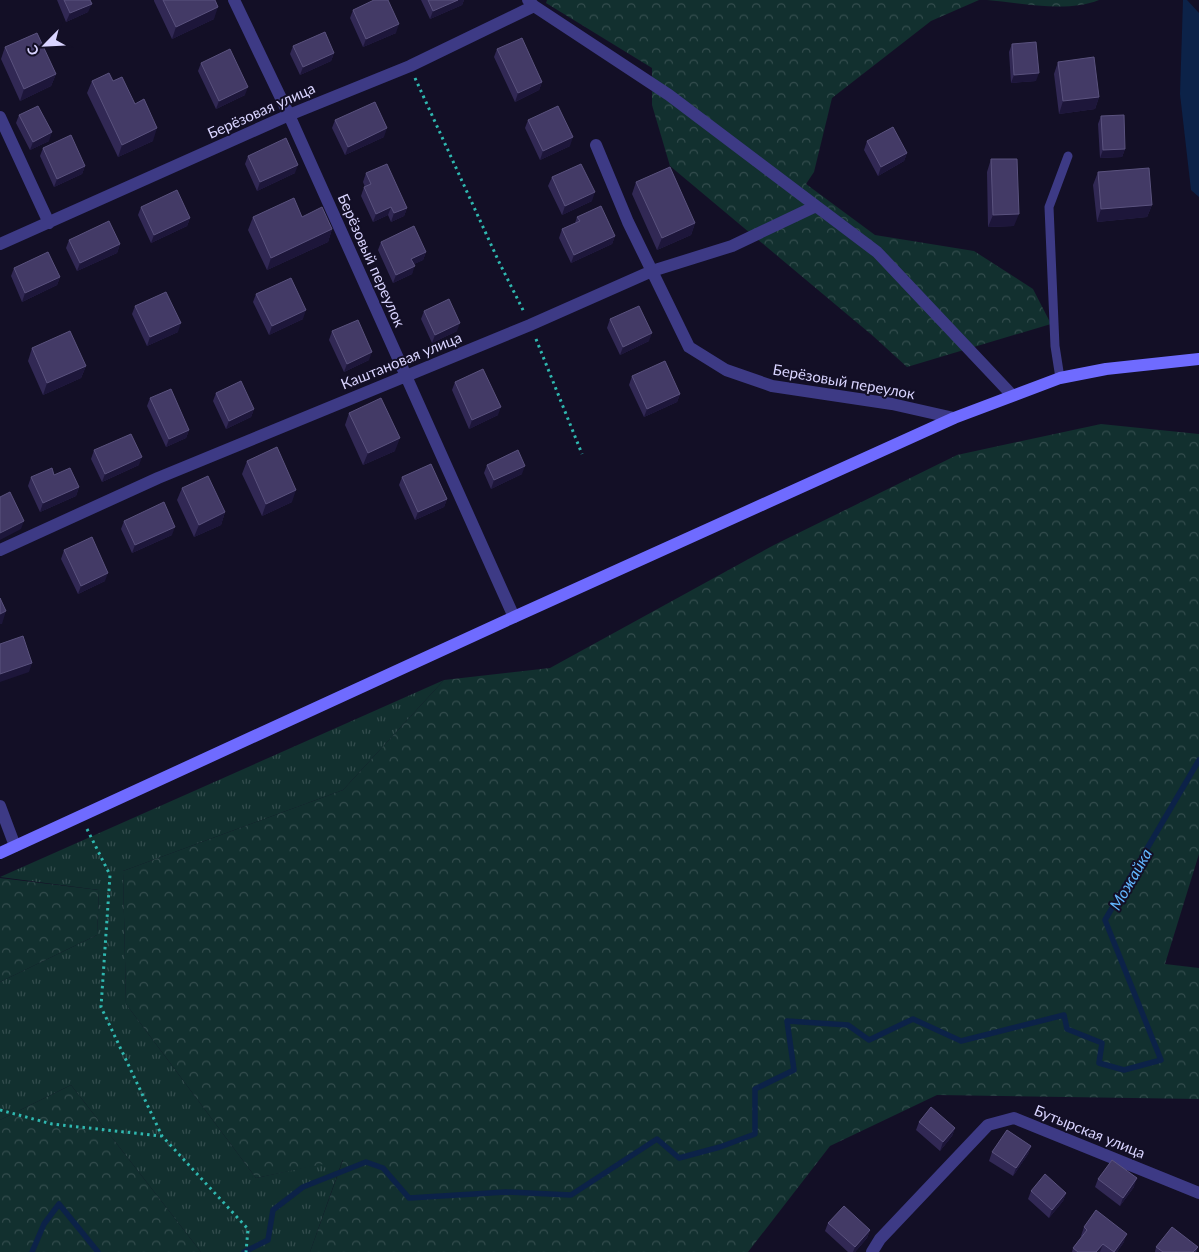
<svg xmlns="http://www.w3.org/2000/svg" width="1199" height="1252" font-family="Lato,sans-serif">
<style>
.grass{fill:url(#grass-tufts)}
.forest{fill:url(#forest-crowns)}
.water{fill:#0c2248}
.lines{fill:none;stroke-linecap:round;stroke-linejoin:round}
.stream{stroke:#0c2248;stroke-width:5.5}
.path{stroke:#2fb8b0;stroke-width:3;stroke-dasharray:2.5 4;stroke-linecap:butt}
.service{stroke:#3d3a85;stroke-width:9}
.minor{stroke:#3d3a85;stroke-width:12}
.secondary{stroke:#6f6bff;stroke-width:12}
.wall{fill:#312854}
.shaded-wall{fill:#1d163a}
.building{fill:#433a66;stroke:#5a527e}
.labels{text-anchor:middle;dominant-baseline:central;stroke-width:4;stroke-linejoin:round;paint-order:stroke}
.street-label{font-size:15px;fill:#d9d4ff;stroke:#130f26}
.water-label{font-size:16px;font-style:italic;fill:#62b6ff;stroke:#130f26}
</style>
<defs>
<pattern id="grass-tufts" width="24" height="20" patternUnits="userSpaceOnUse" patternTransform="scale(1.25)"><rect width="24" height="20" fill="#12302f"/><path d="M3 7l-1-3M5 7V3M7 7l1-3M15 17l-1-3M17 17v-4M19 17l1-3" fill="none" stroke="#344d4e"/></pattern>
<pattern id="forest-crowns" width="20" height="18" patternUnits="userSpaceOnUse" patternTransform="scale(1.25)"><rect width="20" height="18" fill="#12302f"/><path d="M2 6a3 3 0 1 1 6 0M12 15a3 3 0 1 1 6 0" fill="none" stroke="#344d4e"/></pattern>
</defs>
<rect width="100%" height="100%" fill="#130f26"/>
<path class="grass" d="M444,680L343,790L123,871L126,1004L256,1178L343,1159L310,1252H201L71,1085L0,1120V982L97,935L99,890L0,877Z"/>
<path class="forest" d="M547,0H979L931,21L832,98L814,172L806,184L875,235L974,251L1033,289L1051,324L907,367L873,336L670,166L652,105V68L546,3Z
M987,0H1099C1067,13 1021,3 987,0Z
M1101,424L1199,434V854L1165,964L1199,968V1099L937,1095L830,1146L748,1252H310L343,1160L256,1178L126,1004L123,871L343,790L444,680L550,668L774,545L957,455Z
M0,878L99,890L97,935L0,982Z
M71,1085L201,1252H0V1120Z"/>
<path class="water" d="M1183,0H1187L1199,13V197L1191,190L1180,94Z"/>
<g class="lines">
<path class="stream" d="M32,1252L44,1224L59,1204L98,1252
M244,1252L268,1240L273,1210L303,1187L366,1162L383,1168L409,1198L506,1192L571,1195L657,1139L679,1158L720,1147L755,1134V1089L794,1070L787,1021L848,1025L869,1040L913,1019L961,1041L1064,1015L1067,1029L1102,1043L1099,1063L1124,1070L1161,1060L1105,920L1199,760"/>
<path class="path" d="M415,78L499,262L524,312
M536,339L582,454
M87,829L110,875L101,1007L162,1136L248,1229L246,1252
M0,1110L52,1124L161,1136"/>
<path class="service" d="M1060,378L1055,346L1049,207L1068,156"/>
<path class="minor" d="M234,0L289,115L514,617
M528,0L534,6L669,95L877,252L1012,395
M0,117L49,223
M596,145L628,222L689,347L726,370L772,386L892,404L954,418
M0,244L289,115L410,66L534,6
M0,550L158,478L530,325L652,271L732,246L816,206
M0,806L15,846
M872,1252L880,1239L988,1125L1014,1118L1199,1193"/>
<path class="secondary" d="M0,853L514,617L954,418L1060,378L1106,369L1199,359"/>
</g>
<path class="wall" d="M57,0H90L88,12L66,22Z
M154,0H215L214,19L172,39L154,1Z
M421,0H464L462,5L430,19Z
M353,10L396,33L363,47L350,18Z
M1012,44L1036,81L1011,83L1009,52Z
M293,46L334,53L331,61L300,75L290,54Z
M5,47L56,74L51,86L20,101L1,59Z
M497,49L542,82L539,90L515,102L494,57Z
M1058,62L1099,97L1095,109L1059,114L1054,74Z
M201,63L245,95L216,109L198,71Z
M92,81H113L135,104L153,141L118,157L87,93Z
M19,115L49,141L30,150L16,123Z
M1101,116L1125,149L1122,157L1100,158L1098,124Z
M335,120L384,137L345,155L332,128Z
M528,120L570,146L540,160L525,128Z
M867,141L907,153L904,161L878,176L864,150Z
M43,148L85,166L82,174L54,187L40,156Z
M248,156L295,173L257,191L245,164Z
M991,159L1014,226L988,227L987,172Z
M1098,172L1152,205L1147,217L1097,222L1093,185Z
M366,173L407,208L404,216L391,222L388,215L373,222L361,196L364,187H365L363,182Z
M552,177L592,201L562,215L548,186Z
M636,182L695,223L691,235L657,250L632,194Z
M141,207L190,218L187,226L151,243L138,215Z
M253,217H302L332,229L328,242L267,270L248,230Z
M577,217L615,236L612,244L571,263L559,238L562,229L575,223Z
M69,240L120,244L117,253L77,271L66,248Z
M381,242L426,252L423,260L414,264L412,274L393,283L378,250Z
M14,268L60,277L57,285L22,302L11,276Z
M256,294L303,319L269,335L253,302Z
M135,306L178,332L147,346L132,314Z
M424,311L457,331L432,343L421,319Z
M610,319L649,341L620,355L607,328Z
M332,331L369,360L344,372L329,340Z
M32,348L86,366L81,378L43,395L28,361Z
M632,376L680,394L677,402L644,417L629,385Z
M455,382L498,415L469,429L452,390Z
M216,393L254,409L251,417L226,429L213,401Z
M150,398L189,430L186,438L166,447L147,406Z
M349,413L395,451L363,465L345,425Z
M94,450L139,465L102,482L91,459Z
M247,461L292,502L262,516L242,474Z
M487,465L522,474L491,489L484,473Z
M54,475L79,487L76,496L40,512L28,486L31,477Z
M402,477L447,499L444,507L415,520L399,485Z
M182,488L225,512L221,525L194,537L177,500Z
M124,521L172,535L132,553L121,529Z
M64,550L105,581L78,594L61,559Z
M919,1122L955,1128L952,1136L940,1151L916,1130Z
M1031,1146L1028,1154L1013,1176L989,1161L992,1152Z
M1098,1179L1134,1187L1120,1206L1095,1187Z
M1031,1191L1066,1193L1063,1201L1049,1218L1028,1199Z
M828,1223L870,1230L867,1238L855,1252H848L825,1231Z
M1084,1227L1124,1242L1117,1252H1072L1073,1248L1082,1236H1081Z
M1156,1247H1198L1196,1252H1155Z"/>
<path class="shaded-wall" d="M458,0H464L462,5L430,19L433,11Z
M92,4L88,12L66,22L70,13Z
M218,7L214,19L172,39L176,27Z
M399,24L396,33L363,47L366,39Z
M334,53L331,61L300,75L303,67Z
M1039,73L1036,81L1011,83L1014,75Z
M56,74L51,86L20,101L24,89Z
M542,82L539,90L515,102L518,93Z
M248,87L245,95L216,109L219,101Z
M1099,97L1095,109L1059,114L1063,101Z
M157,128L153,141L118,157L122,145Z
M387,128L384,137L345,155L348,147Z
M52,132L49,141L30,150L33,142Z
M573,137L570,146L540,160L543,151Z
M1125,149L1122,157L1100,158L1103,150Z
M907,153L904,161L878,176L881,167Z
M298,165L295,173L257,191L260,182Z
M85,166L82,174L54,187L57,179Z
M595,192L592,201L562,215L565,206Z
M1152,205L1147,217L1097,222L1101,209Z
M391,207L388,215L373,222L376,214Z
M407,208L404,216L391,222L394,213Z
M1019,214L1014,226L988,227L993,215Z
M190,218L187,226L151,243L154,235Z
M695,223L691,235L657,250L662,238Z
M332,229L328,242L267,270L271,258Z
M615,236L612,244L571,263L574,255Z
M120,244L117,253L77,271L80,263Z
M426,252L423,260L408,267L411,259Z
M415,266L412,274L393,283L396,275Z
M60,277L57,285L22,302L25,293Z
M306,310L303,319L269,335L272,326Z
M181,323L178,332L147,346L150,337Z
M460,323L457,331L432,343L435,335Z
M652,333L649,341L620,355L623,347Z
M372,352L369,360L344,372L347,364Z
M86,366L81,378L43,395L47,383Z
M680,394L677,402L644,417L647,409Z
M501,407L498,415L469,429L472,420Z
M254,409L251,417L226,429L229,421Z
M189,430L186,438L166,447L169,439Z
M400,438L395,451L363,465L368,453Z
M142,457L139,465L102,482L105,474Z
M525,466L522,474L491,489L494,480Z
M79,487L76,496L40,512L43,503Z
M296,490L292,502L262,516L266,504Z
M447,499L444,507L415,520L418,512Z
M225,512L221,525L194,537L199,525Z
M24,521L21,529L0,540V533Z
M175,527L172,535L132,553L135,545Z
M108,573L105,581L78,594L81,586Z
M6,611L2,624H0V614Z
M32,663L29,672L0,682V674Z
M955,1128L952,1136L940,1151L943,1142Z
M1031,1146L1028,1154L1013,1176L1016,1168Z
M1137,1178L1134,1187L1120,1206L1123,1198Z
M1066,1193L1063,1201L1049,1218L1052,1210Z
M870,1230L867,1238L855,1252H853L855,1247Z
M1127,1234L1124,1242L1117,1252H1114Z
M1103,1244L1100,1252H1096Z"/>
<path class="building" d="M64,0H90L92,4L70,13Z
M163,0H215L218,7L176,27Z
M374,0H388L399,24L366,39L353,10Z
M428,0H458L433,11Z
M325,32L334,53L303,67L293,46Z
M37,33L56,74L24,89L5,47Z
M522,38L542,82L518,93L497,49Z
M1036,42L1039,73L1014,75L1012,44Z
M230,49L248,87L219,101L201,63Z
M1094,57L1099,97L1063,101L1058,62Z
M109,73L113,81L122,77L135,104L144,99L157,128L122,145L92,81Z
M375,102L387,128L348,147L335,120Z
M38,106L52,132L33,142L19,115Z
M558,106L573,137L543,151L528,120Z
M1124,115L1125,149L1103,150L1101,116Z
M893,127L907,153L881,167L867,141Z
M71,135L85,166L57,179L43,148Z
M286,138L298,165L260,182L248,156Z
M991,159H1017L1019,214L993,215Z
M387,164L407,208L394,213L391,207L376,214L364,187L371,184L366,173Z
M581,164L595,192L565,206L552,177Z
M670,167L695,223L662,238L636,182Z
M1149,168L1152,205L1101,209L1098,172Z
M177,190L190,218L154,235L141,207Z
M294,198L302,217L322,207L332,229L271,258L253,217Z
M601,206L615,236L574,255L562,229L580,221L577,217Z
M109,221L120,244L80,263L69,240Z
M414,226L426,252L411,259L415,266L396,275L381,242Z
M48,252L60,277L25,293L14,268Z
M291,278L306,310L272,326L256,294Z
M166,292L181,323L150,337L135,306Z
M449,299L460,323L435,335L424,311Z
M639,306L652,333L623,347L610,319Z
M358,320L372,352L347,364L332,331Z
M70,331L86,366L47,383L32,348Z
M665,361L680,394L647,409L632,376Z
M483,369L501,407L472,420L455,382Z
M241,381L254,409L229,421L216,393Z
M171,389L189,430L169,439L150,398Z
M381,398L400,438L368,453L349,413Z
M131,434L142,457L105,474L94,450Z
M277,447L296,490L266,504L247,461Z
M518,450L525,466L494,480L487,465Z
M431,464L447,499L418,512L402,477Z
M52,468L54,475L70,468L79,487L43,503L31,477Z
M208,476L225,512L199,525L182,488Z
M10,492L24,521L0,533V497Z
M164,502L175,527L135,545L124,521Z
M92,537L108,573L81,586L64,550Z
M0,598L6,611L0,614Z
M23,636L32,663L0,674V644Z
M931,1107L955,1128L943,1142L919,1122Z
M1007,1130L1031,1146L1016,1168L992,1152Z
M1112,1160L1137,1178L1123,1198L1098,1179Z
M1045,1174L1066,1193L1052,1210L1031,1191Z
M844,1206L870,1230L855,1247L828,1223Z
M1096,1210L1127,1234L1114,1252L1103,1244L1096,1252H1078L1073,1248L1087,1230L1084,1227Z
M1172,1227L1198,1247L1193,1252H1163L1156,1247Z"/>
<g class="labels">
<g class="street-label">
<text transform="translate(261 110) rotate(-24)">Берёзовая улица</text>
<text transform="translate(372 260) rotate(66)">Берёзовый переулок</text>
<text transform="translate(401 360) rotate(-22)">Каштановая улица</text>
<text transform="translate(844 381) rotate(10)">Берёзовый переулок</text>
<text transform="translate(1090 1131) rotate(22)">Бутырская улица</text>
</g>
<g class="water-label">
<text transform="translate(1130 879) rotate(-60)">Можайка</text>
</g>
</g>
<g transform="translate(45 45) rotate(246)" stroke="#130f26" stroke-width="4" paint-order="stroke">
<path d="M0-4L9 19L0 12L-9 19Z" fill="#d9d4ff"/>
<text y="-8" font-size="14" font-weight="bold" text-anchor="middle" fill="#d9d4ff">С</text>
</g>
</svg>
